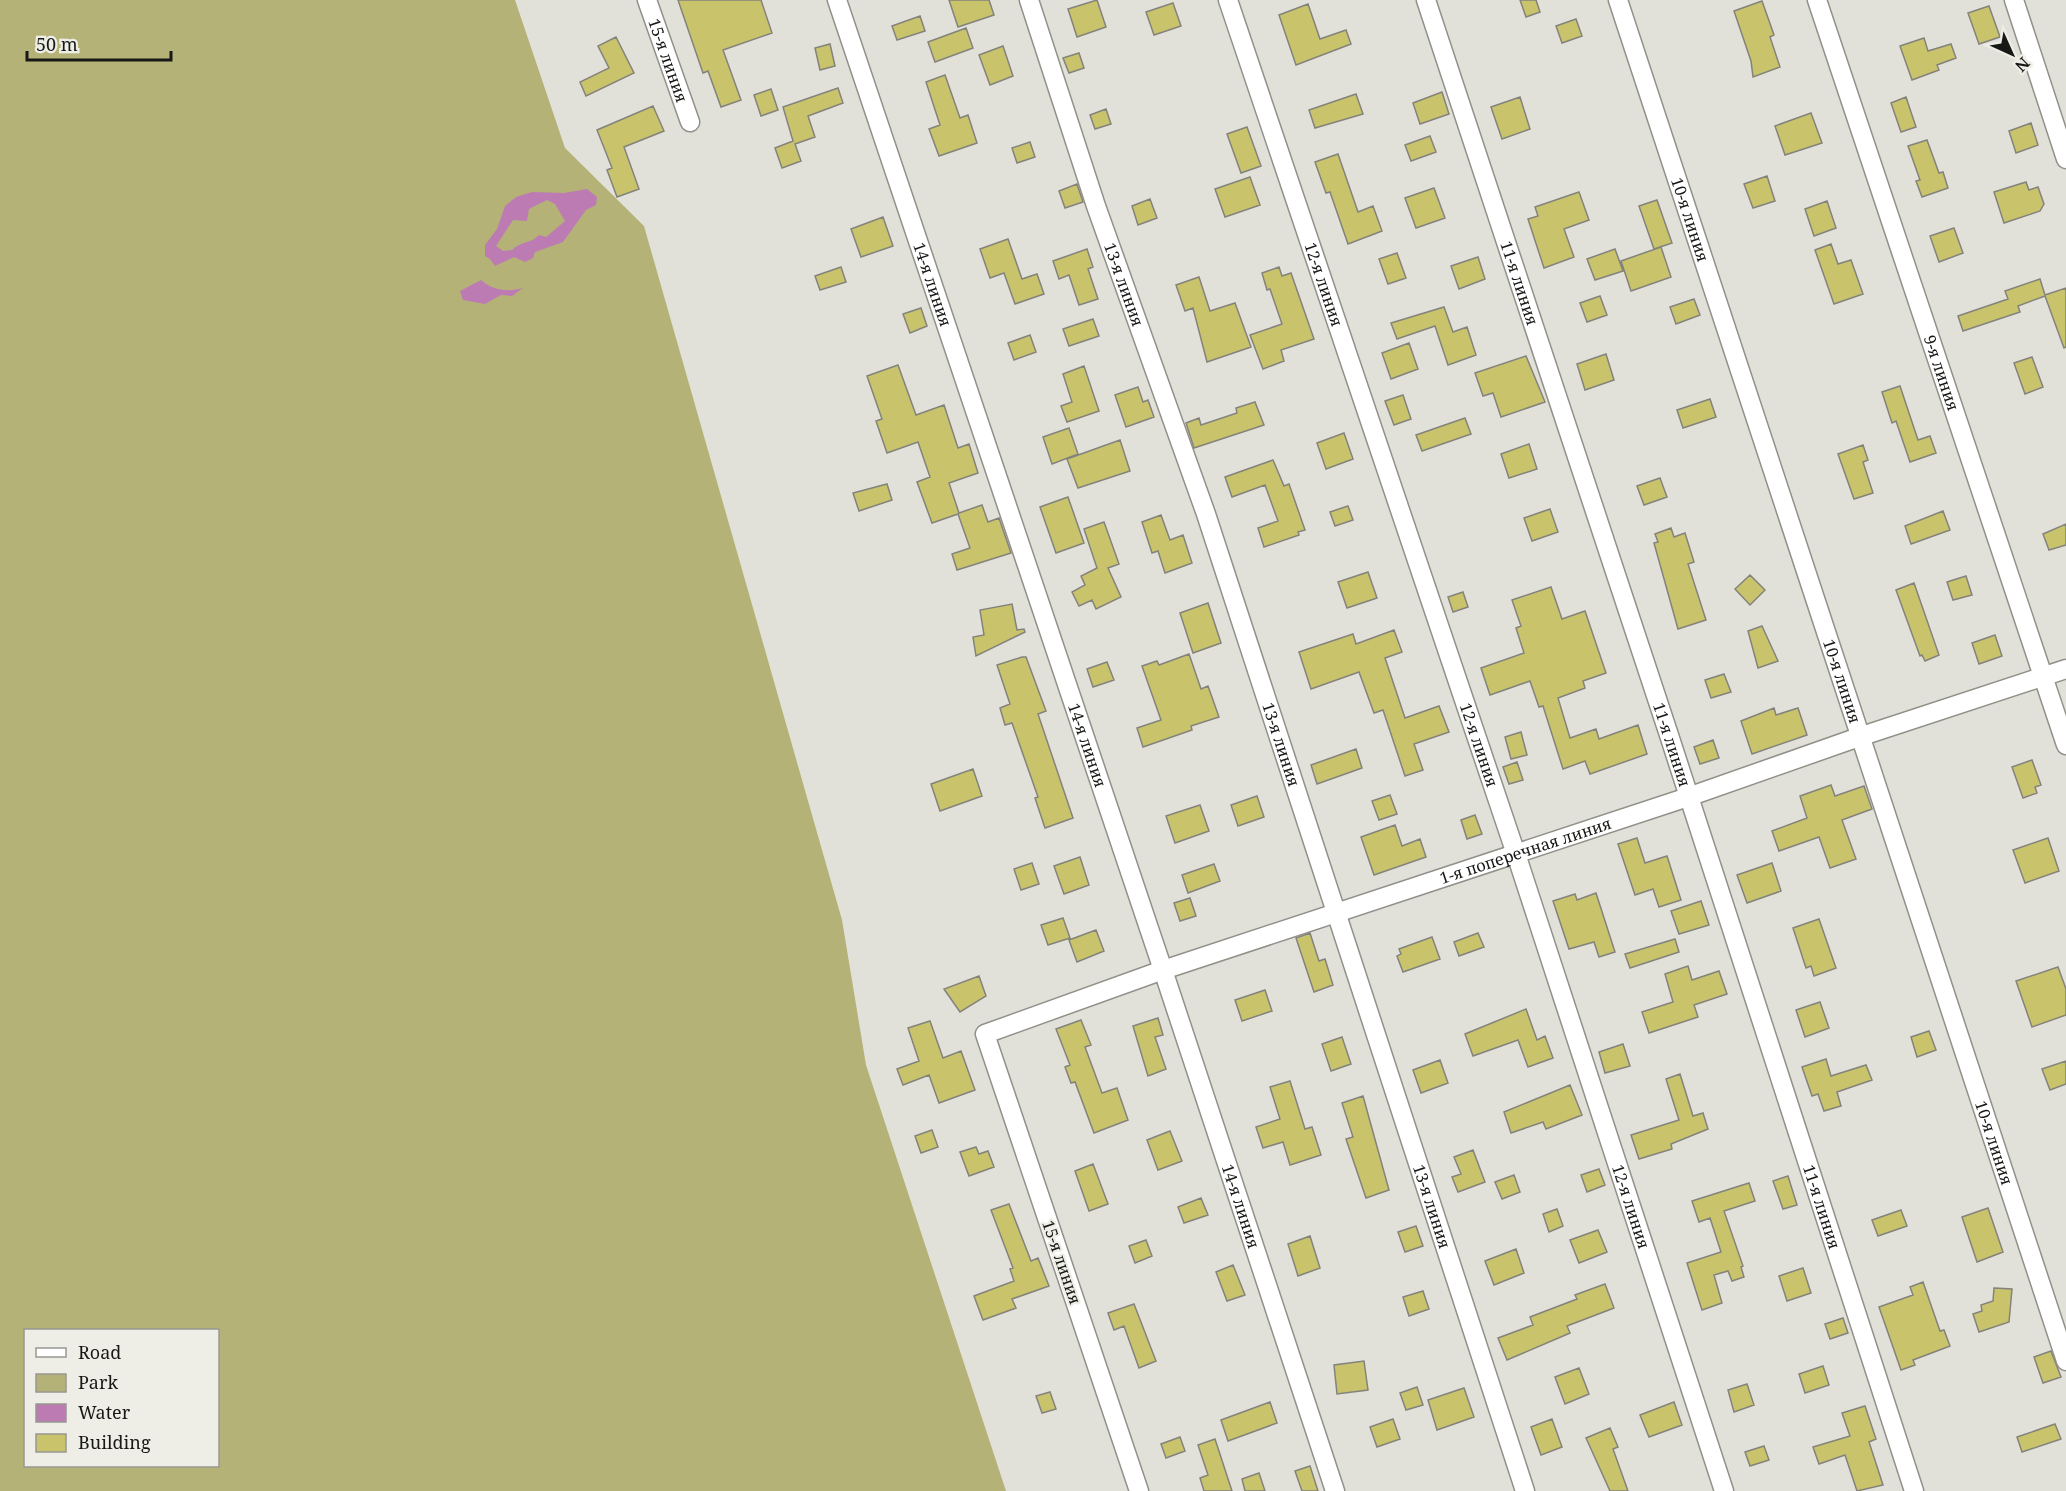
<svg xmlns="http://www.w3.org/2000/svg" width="2066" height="1491" font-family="'Noto Serif',serif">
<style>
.green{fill:#b5b277;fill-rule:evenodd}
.water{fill:#bd7bb3;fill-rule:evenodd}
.building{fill:#c9c46c;stroke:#83837c;stroke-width:1.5}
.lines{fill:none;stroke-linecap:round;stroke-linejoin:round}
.minor-casing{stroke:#91918a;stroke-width:21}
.minor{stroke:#fff;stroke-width:18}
.labels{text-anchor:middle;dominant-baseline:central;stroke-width:4.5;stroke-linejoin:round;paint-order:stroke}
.street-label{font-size:16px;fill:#181816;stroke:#eeeee7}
</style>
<rect width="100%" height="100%" fill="#e1e1da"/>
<path class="green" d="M0,0H515L565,148L644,226L842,920L866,1065L1006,1491H0ZM26,1330H218V1466H26Z"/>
<path class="water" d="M587,189L597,197L596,205L586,210L563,242L535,252L533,258L525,262L514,257L495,266L490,259L485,256V245L497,229L505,206L516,197L532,192L564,193ZM547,200L555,204L565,221L546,237L539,235C531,244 520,241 512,250L503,251L496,246L513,220L527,221L529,209Z
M481,280C494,291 507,292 523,288L512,296L501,295L485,304L463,300L460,291Z"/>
<path class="building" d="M678,0H761L772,33L723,50L741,100L721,107L708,71L703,73Z
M949,0H989L994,15L958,27Z
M1097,0L1106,27L1077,37L1068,9Z
M1520,0H1536L1540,12L1526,17Z
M1762,1L1774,35L1770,37L1780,67L1753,77L1751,61L1734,11Z
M1173,3L1181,26L1154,35L1146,12Z
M1308,4L1320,39L1346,30L1351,44L1296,65L1279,15Z
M1989,6L2000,37L1979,44L1968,13Z
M920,16L925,31L897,40L892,26Z
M1576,19L1582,36L1562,43L1556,26Z
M966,28L973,48L935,62L928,42Z
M616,37L634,73L586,96L580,82L609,68L598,46Z
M1924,38L1928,51L1951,44L1956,58L1937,65L1939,70L1912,80L1900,46Z
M830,44L835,66L820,70L815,48Z
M1003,46L1013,76L990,85L979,55Z
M1079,53L1084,68L1069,73L1063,58Z
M945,75L960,118L968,115L977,143L939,156L929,129L940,125L926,82Z
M838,88L843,103L808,116L815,137L795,144L801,161L782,168L775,148L793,141L783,107Z
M771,89L778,110L761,116L754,95Z
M1442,92L1449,114L1420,124L1413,103Z
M1356,94L1363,114L1315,128L1309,110Z
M1520,97L1530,129L1502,139L1491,107Z
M1906,97L1916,127L1901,132L1891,103Z
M653,106L664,131L624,147L639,189L617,197L607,170L612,168L597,130Z
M1106,109L1111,124L1095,129L1090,115Z
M1811,113L1822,143L1785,155L1775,126Z
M2031,123L2038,145L2016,153L2009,131Z
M1247,127L1261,166L1241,173L1227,134Z
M1430,136L1436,152L1411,161L1405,145Z
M1927,140L1939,173L1943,172L1948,188L1922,197L1916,181L1920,180L1908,146Z
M1030,142L1035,157L1017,163L1012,148Z
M1338,154L1358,212L1373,206L1382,231L1348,244L1330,192L1326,193L1315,162Z
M1767,176L1775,201L1753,208L1744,184Z
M1250,177L1260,205L1225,217L1215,189Z
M2026,182L2029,190L2038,187L2044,204L2040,211L2004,223L1994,192Z
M1077,184L1083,202L1065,208L1059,191Z
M1434,188L1445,218L1416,228L1405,198Z
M1579,192L1589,220L1564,229L1574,257L1544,268L1528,219L1538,216L1535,207Z
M1150,199L1157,218L1138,225L1132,206Z
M1657,200L1672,243L1654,249L1639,206Z
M1827,201L1836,228L1814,236L1805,209Z
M883,217L893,246L861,257L851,229Z
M1954,228L1963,253L1939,262L1930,236Z
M1008,239L1022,279L1037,274L1044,294L1015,304L1004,273L990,278L980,249Z
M1831,244L1838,264L1851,260L1863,294L1834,304L1815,250Z
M1661,247L1671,277L1631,291L1621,261Z
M1087,249L1093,267L1088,269L1098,299L1079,305L1069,275L1059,279L1053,261Z
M1615,249L1623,271L1595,280L1587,259Z
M1397,253L1406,278L1388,284L1379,259Z
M1478,257L1485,279L1459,289L1451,266Z
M841,267L846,282L820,290L815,276Z
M1279,267L1282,276L1291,273L1314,339L1281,350L1284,361L1263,369L1250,335L1282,324L1270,289L1267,290L1262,273Z
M1199,277L1210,311L1235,303L1251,347L1207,362L1193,308L1185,311L1176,285Z
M2040,279L2045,295L2066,288V347L2064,348L2045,296L2018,306L2020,312L1963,331L1958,316L2008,299L2005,291Z
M1600,296L1607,315L1587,322L1580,303Z
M1694,299L1700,315L1676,324L1670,307Z
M1444,307L1453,332L1467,327L1476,355L1448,365L1435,326L1397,339L1391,323Z
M921,308L927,326L910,333L903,314Z
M1093,319L1099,336L1069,346L1063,329Z
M1030,335L1036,352L1014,360L1008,343Z
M1409,343L1418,369L1391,379L1382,353Z
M1606,354L1614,380L1585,390L1577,364Z
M1526,356L1545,402L1501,417L1493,393L1483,396L1475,373Z
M2032,357L2043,387L2025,394L2014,363Z
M898,365L916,415L944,405L958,448L969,444L978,473L949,483L959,513L982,505L988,522L999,518L1011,553L957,570L952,554L970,548L958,514L932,523L917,482L930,477L918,442L887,453L876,421L882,419L867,376Z
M1084,366L1099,411L1067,422L1061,406L1072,402L1063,374Z
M1900,386L1918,440L1930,436L1936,453L1910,462L1896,421L1892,423L1882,392Z
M1138,387L1143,402L1148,400L1154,417L1126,427L1115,395Z
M1403,395L1411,419L1394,425L1385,401Z
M1710,399L1716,417L1683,428L1677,410Z
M1255,402L1264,425L1194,448L1186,423L1199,418L1201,425L1237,413L1236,408Z
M1465,418L1471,434L1422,451L1416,435Z
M1069,428L1078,454L1052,464L1043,437Z
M1344,433L1353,459L1326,469L1317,443Z
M1120,440L1130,471L1078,488L1067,459Z
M1529,444L1537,469L1509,478L1501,454Z
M1863,445L1868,460L1863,462L1873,493L1854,499L1838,454Z
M1273,460L1284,486L1289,484L1305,530L1298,532L1299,535L1264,547L1258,528L1278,521L1265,485L1232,497L1225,477Z
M1660,478L1667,497L1644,505L1637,486Z
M887,484L892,500L859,511L853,493Z
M1068,497L1084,543L1056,553L1040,507Z
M1348,506L1353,520L1335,526L1330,512Z
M1550,509L1558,532L1532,541L1524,518Z
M1943,511L1950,530L1911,544L1905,526Z
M1161,515L1170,540L1183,535L1192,563L1165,573L1158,551L1152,553L1142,522Z
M1104,522L1119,564L1108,568L1121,597L1096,609L1092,600L1079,606L1072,592L1085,585L1081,576L1097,568L1084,529Z
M2066,524V545L2049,550L2043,534Z
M1671,528L1674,537L1685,533L1694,562L1688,564L1706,620L1678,629L1654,543L1658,542L1655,534Z
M1368,572L1377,598L1347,608L1338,582Z
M1750,575L1765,590L1750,605L1735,589Z
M1966,576L1972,595L1953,600L1947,582Z
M1914,583L1939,655L1925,661L1922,655L1920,656L1896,590Z
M1551,587L1562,619L1585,611L1606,673L1583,681L1585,688L1558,698L1570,738L1596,729L1599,739L1638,725L1647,754L1590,774L1585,761L1563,769L1543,706L1539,707L1530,681L1490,695L1481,668L1524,653L1516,628L1521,626L1512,600Z
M1463,592L1468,607L1453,612L1448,597Z
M1208,603L1221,643L1193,653L1180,613Z
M1012,604L1017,630L1024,629L1025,632L976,656L973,637L984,635L980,610Z
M1762,626L1778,661L1758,668L1748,631Z
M1394,630L1402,652L1385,658L1405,718L1439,706L1449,732L1414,744L1423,770L1405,776L1383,710L1374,713L1359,672L1311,689L1299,652L1353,634L1356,644Z
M1995,635L2002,656L1979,664L1972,643Z
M1189,654L1201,689L1208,686L1219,717L1191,726L1192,730L1143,747L1137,728L1161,720L1142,666L1157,661L1159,665Z
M1022,657H1026L1046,711L1038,714L1073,818L1045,828L1035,798L1038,797L1012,723L1005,725L1000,708L1010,704L997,665Z
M1107,662L1114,680L1093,687L1087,669Z
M1724,674L1731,692L1711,698L1705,680Z
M1774,708L1776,715L1798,708L1807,735L1752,754L1741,721Z
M1521,732L1527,755L1511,759L1505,737Z
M1713,740L1719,758L1700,764L1694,747Z
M1356,749L1362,768L1317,784L1311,765Z
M2032,760L2041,785L2035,787L2037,793L2023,798L2012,767Z
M1517,762L1523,780L1509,784L1503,767Z
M973,769L982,796L940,811L931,784Z
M1831,785L1835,796L1864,786L1872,809L1842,820L1856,859L1830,868L1819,837L1779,851L1772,831L1807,818L1800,796Z
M1390,795L1397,814L1379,820L1372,801Z
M1257,796L1264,817L1238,826L1231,805Z
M1200,805L1209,831L1175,843L1166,816Z
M1475,815L1482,834L1467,839L1461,820Z
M1395,825L1402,846L1420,839L1426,857L1374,875L1361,837Z
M1637,838L1645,863L1667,856L1681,900L1659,907L1653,889L1635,895L1618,844Z
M2048,838L2059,871L2025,883L2013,850Z
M1080,857L1089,885L1064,894L1054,866Z
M1032,863L1039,884L1021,890L1014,869Z
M1772,863L1781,891L1747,903L1737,875Z
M1214,864L1220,881L1188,893L1182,875Z
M1596,893L1615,952L1599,957L1594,942L1569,949L1553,901L1575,894L1577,900Z
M1190,898L1196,916L1180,921L1174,903Z
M1701,901L1709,925L1679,934L1671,911Z
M1063,918L1070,938L1048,945L1041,925Z
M1819,919L1836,968L1814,976L1811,966L1806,968L1793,928Z
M1096,930L1104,951L1077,962L1069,940Z
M1310,933L1319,961L1325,959L1333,985L1314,992L1296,938Z
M1478,933L1484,947L1459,956L1454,942Z
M1432,937L1440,959L1403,972L1397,956L1401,954L1399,949Z
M1675,939L1679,952L1630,968L1625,954Z
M1688,966L1692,980L1719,971L1727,994L1694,1005L1698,1017L1649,1033L1642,1012L1673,1002L1665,974Z
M2058,967L2066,989V1015L2032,1027L2016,981Z
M979,976L986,996L960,1012L944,989Z
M1265,990L1272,1011L1242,1021L1235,1000Z
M1820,1002L1829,1028L1805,1037L1796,1010Z
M1526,1009L1537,1040L1545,1036L1553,1058L1528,1067L1518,1040L1473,1056L1465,1034Z
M1158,1018L1163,1035L1155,1037L1166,1069L1148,1076L1133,1026Z
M1081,1020L1091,1045L1085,1047L1102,1093L1117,1088L1128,1120L1094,1133L1075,1082L1071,1083L1065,1067L1070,1065L1056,1029Z
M930,1021L943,1058L961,1051L975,1090L939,1103L929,1075L903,1085L897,1069L919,1061L908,1028Z
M1929,1031L1936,1050L1917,1057L1911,1037Z
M1342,1037L1351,1064L1331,1071L1322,1044Z
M1623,1044L1630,1066L1605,1073L1599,1052Z
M1826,1059L1831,1076L1866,1065L1872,1080L1837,1092L1841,1106L1824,1111L1818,1094L1812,1096L1802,1067Z
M1440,1060L1448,1083L1421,1093L1413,1070Z
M2066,1061V1084L2050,1090L2042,1069Z
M1680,1074L1693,1116L1703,1113L1708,1129L1671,1144L1672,1149L1639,1159L1631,1135L1679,1120L1666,1079Z
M1290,1081L1305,1129L1312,1127L1321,1155L1290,1165L1283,1142L1263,1148L1256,1127L1280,1119L1270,1087Z
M1570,1085L1582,1115L1546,1129L1543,1122L1511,1133L1504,1112Z
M1363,1096L1389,1190L1366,1198L1346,1139L1353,1137L1342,1103Z
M932,1130L938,1147L921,1153L915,1136Z
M1170,1131L1182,1161L1158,1170L1147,1140Z
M976,1147L979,1154L988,1151L994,1167L969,1176L960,1152Z
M1473,1150L1485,1182L1458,1192L1452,1177L1461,1174L1454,1157Z
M1093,1164L1108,1204L1089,1211L1075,1171Z
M1599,1169L1605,1185L1587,1192L1581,1175Z
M1514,1175L1520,1192L1502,1199L1495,1182Z
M1788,1176L1797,1205L1783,1209L1773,1181Z
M1749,1183L1755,1201L1724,1211L1743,1266L1741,1267L1744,1277L1732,1281L1728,1271L1714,1275L1722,1303L1702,1310L1687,1263L1721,1252L1710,1218L1699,1222L1692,1201Z
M1201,1198L1208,1215L1184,1223L1178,1207Z
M1009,1204L1031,1261L1038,1258L1049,1286L1012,1299L1016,1308L983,1320L974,1296L1014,1281L1010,1269L1013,1268L991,1210Z
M1988,1208L2003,1252L1977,1262L1962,1217Z
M1557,1209L1563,1226L1549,1232L1543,1214Z
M1901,1210L1907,1226L1878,1236L1872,1220Z
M1416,1226L1423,1246L1405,1252L1398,1232Z
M1598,1230L1607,1252L1579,1263L1570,1240Z
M1310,1236L1320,1268L1298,1276L1288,1244Z
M1146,1240L1152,1256L1135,1263L1129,1246Z
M1516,1249L1524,1273L1494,1285L1485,1261Z
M1233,1265L1245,1295L1227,1301L1216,1272Z
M1803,1268L1811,1293L1787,1301L1779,1276Z
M1923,1282L1940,1331L1944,1330L1950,1346L1913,1360L1915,1365L1901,1370L1879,1307L1913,1295L1910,1287Z
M1605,1284L1614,1308L1567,1326L1570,1333L1507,1360L1498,1338L1533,1325L1530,1317L1577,1299L1575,1295Z
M1994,1288L2012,1289L2009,1322L1979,1332L1973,1314L1982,1311L1981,1305L1993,1301Z
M1423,1291L1429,1309L1409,1316L1403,1297Z
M1134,1304L1156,1361L1139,1368L1124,1326L1114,1330L1108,1313Z
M1843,1318L1848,1333L1830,1339L1825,1324Z
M2051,1351L2061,1377L2043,1383L2034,1357Z
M1364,1361L1368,1390L1337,1394L1334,1365Z
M1823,1366L1829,1385L1805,1393L1799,1374Z
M1579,1368L1589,1394L1565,1404L1555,1377Z
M1747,1384L1754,1405L1734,1412L1728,1390Z
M1417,1387L1423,1405L1406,1410L1400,1393Z
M1464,1388L1474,1417L1437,1430L1428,1400Z
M1050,1392L1056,1409L1042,1413L1036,1396Z
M1270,1402L1277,1423L1228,1441L1221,1420Z
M1674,1402L1682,1425L1649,1437L1640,1415Z
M1865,1406L1876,1439L1869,1442L1883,1485L1857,1491L1845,1455L1819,1464L1813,1447L1850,1436L1842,1413Z
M1393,1419L1400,1439L1377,1447L1370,1427Z
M1552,1419L1562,1447L1541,1455L1531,1427Z
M2055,1424L2061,1439L2022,1452L2017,1437Z
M1610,1428L1618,1447L1613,1449L1628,1491H1610L1586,1438Z
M1180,1437L1185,1451L1166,1458L1161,1444Z
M1215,1439L1232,1491H1204L1200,1478L1208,1475L1198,1445Z
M1764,1446L1769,1460L1750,1466L1745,1452Z
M1310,1466L1318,1491H1302L1295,1471Z
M1259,1473L1265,1491H1245L1242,1479Z"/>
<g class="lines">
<g class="minor-casing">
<g id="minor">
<path id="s1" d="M647,0L690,122"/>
<path id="s2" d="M837,0L1163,970L1335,1491"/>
<path id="s3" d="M1029,0L1096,206L1206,514L1525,1491"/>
<path id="s4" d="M1228,0L1516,854L1724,1491"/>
<path id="s5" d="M1426,0L1668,732L1914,1491"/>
<path id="s6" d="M1618,0L2066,1361"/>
<path id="s7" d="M1817,0L2066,745"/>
<path d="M2014,0L2066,159"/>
<path id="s8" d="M1139,1491L985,1034L1163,970L1688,797L1859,737L2066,669"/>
</g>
</g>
<use href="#minor" class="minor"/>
</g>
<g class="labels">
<g class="street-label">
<text stroke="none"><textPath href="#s1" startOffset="64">15-я линия</textPath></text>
<text stroke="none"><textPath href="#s6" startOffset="231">10-я линия</textPath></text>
<text stroke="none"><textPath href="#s5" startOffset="298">11-я линия</textPath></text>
<text stroke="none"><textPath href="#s2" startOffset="300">14-я линия</textPath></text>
<text stroke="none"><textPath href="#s3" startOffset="300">13-я линия</textPath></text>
<text stroke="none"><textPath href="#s4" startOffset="300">12-я линия</textPath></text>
<text stroke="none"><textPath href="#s7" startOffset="393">9-я линия</textPath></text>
<text stroke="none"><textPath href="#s6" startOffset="717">10-я линия</textPath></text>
<text stroke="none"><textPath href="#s3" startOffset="786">13-я линия</textPath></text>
<text stroke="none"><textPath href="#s2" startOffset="786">14-я линия</textPath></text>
<text stroke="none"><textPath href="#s4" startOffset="786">12-я линия</textPath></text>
<text stroke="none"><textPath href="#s5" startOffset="784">11-я линия</textPath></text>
<text stroke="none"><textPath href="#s8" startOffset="1053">1-я поперечная линия</textPath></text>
<text stroke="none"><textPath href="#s6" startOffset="1203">10-я линия</textPath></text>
<text stroke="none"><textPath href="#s2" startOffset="1272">14-я линия</textPath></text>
<text stroke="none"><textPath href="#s3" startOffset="1272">13-я линия</textPath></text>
<text stroke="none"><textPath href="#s4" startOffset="1272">12-я линия</textPath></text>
<text stroke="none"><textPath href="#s5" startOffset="1270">11-я линия</textPath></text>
<text transform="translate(1062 1262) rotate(71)">15-я линия</text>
</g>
</g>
<rect x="24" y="1329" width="195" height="138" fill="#eeeee7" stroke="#989893" stroke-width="1.5"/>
<rect x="36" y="1348" width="30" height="9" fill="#ffffff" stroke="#989893" stroke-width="1.5"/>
<text x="78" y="1359" font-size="18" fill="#181816">Road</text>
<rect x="36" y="1374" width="30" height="18" fill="#b5b277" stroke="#989893" stroke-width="1.5"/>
<text x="78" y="1389" font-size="18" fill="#181816">Park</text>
<rect x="36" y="1404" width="30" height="18" fill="#bd7bb3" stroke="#989893" stroke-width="1.5"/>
<text x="78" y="1419" font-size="18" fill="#181816">Water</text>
<rect x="36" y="1434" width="30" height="18" fill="#c9c46c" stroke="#989893" stroke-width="1.5"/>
<text x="78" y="1449" font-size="18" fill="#181816">Building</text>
<g transform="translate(2012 54) rotate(135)" stroke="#eeeee7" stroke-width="4.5" paint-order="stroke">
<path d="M0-4.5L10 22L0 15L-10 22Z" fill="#181816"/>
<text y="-9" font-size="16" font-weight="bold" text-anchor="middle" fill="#181816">N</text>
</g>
<path d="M27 51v9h144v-9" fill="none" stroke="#181816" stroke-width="3"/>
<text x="36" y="51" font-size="18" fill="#181816" stroke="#eeeee7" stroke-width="4.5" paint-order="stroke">50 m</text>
</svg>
